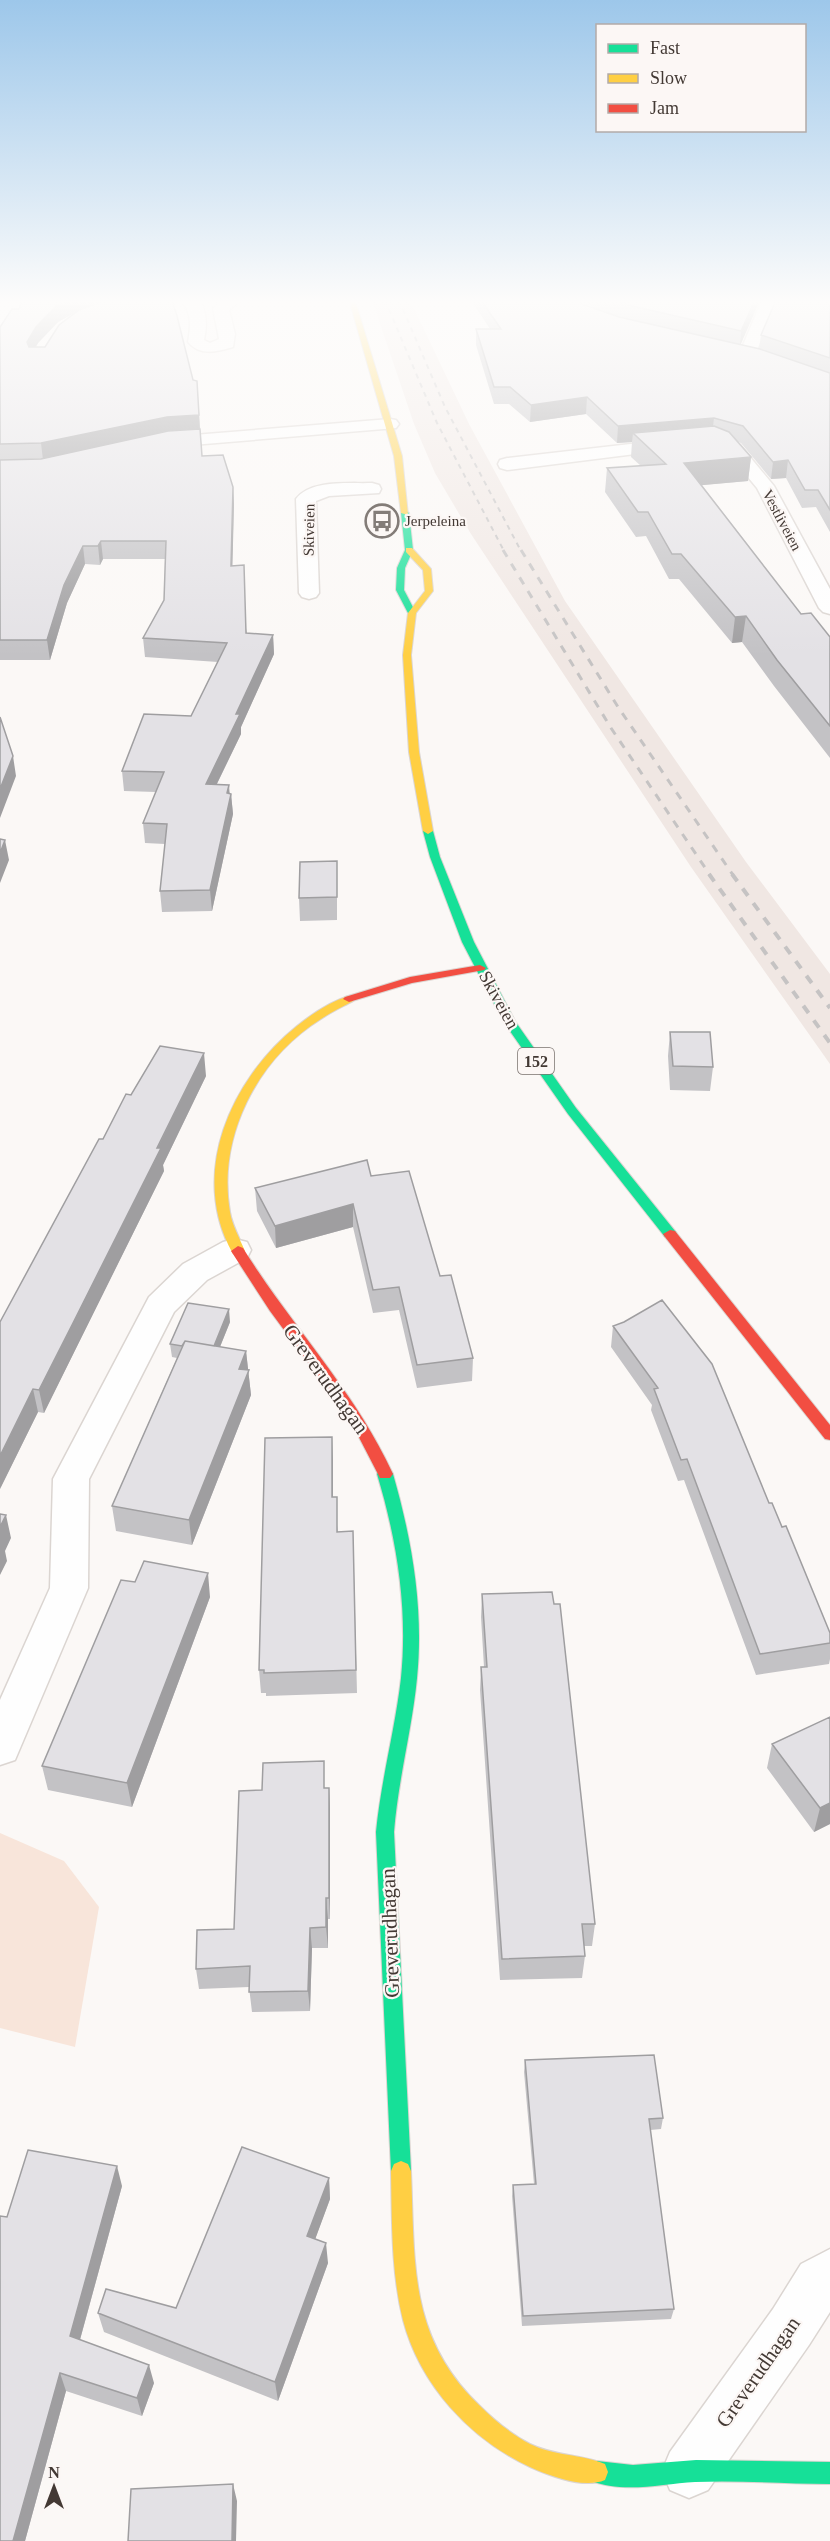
<svg xmlns="http://www.w3.org/2000/svg" width="830" height="2541" font-family="Georgia,serif">
<style>
.built{fill:#f0e7e3}
.green{fill:#f8e5da}
.lines{fill:none;stroke-linecap:round;stroke-linejoin:round}
.street-casing{stroke:#dbd5d1;stroke-width:3}
.fast-casing{stroke:#dbd5d1;stroke-width:2}
.slow-casing{stroke:#dbd5d1;stroke-width:2}
.jam-casing{stroke:#dbd5d1;stroke-width:2}
.street{fill:#fefefe;fill-rule:evenodd}
.fast{fill:#16e098;fill-rule:evenodd}
.slow{fill:#ffcf43;fill-rule:evenodd}
.jam{fill:#f24e42;fill-rule:evenodd}
.rail-far2{stroke:#c5c3c3;stroke-width:2;stroke-dasharray:5 5;stroke-linecap:butt}
.rail-far1{stroke:#c5c3c3;stroke-width:3;stroke-dasharray:8 8;stroke-linecap:butt}
.rail{stroke:#c5c3c3;stroke-width:4;stroke-dasharray:9 9;stroke-linecap:butt}
.wall{fill:#c3c2c5;fill-rule:evenodd}
.shaded-wall{fill:#9f9ea0}
.building{fill:#e3e1e5;stroke:#9f9ea0;stroke-width:1.5}
.labels{text-anchor:middle;dominant-baseline:central;stroke-width:4.5;stroke-linejoin:round;paint-order:stroke}
.far-street-label{font-size:15px;fill:#433934;stroke:#fcf7f5}
.far-poi-label{font-size:15px;fill:#433934;stroke:#fcf7f5;text-anchor:start}
.shield{fill:#fcf7f5;stroke:#7a726e;stroke-width:1.5}
.shield-label{font-size:16px;font-weight:bold;fill:#433934}
.street-label{font-size:18px;fill:#433934;stroke:#fcf7f5}
.near-street-label{font-size:21px;fill:#433934;stroke:#fcf7f5}
</style>
<rect width="100%" height="100%" fill="#fbf8f6"/>
<path class="built" d="M372,300H410L469,424L565,601L746,862L830,974V1064L691,867L471,534L435,473L414,424Z"/>
<path class="green" d="M0,1833L64,1861L99,1907L75,2047L0,2028Z"/>
<g class="lines">
<g class="street-casing">
<path id="street" d="M181,300H200C207,313 207,326 204,340L210,343L219,339L213,308L222,300H240L229,310L235,334L233,347C216,352 200,356 188,342C191,326 192,313 181,300Z
M762,300H778L754,357L752,360H740L738,357Z
M390,419L396,420L399,424L396,428L156,448L150,447L147,443L150,439L156,438Z
M712,437L740,445L774,486L830,589V614L823,612L819,608L757,488L728,453L712,447L683,448L507,470L500,468L498,464L500,460L507,458L683,438Z
M372,483L379,485L381,489L379,493L329,496L316,501L319,593L316,597L309,599L302,597L299,593L296,499C311,479 350,484 372,483Z
M235,1239L247,1242L251,1250L247,1258L207,1280L174,1312L89,1479L88,1588L15,1760L0,1765V1700L50,1588L53,1479L149,1297L183,1264L223,1242Z
M830,2249V2312L809,2345L708,2490L689,2498L670,2490L662,2471L670,2452L773,2309L801,2264Z"/>
</g>
<g class="fast-casing">
<path id="fast" d="M405,511L409,513L413,550L405,568L404,590L416,613L412,616L408,613L396,590L397,568L405,550L401,513Z
M428,828L433,831L440,857L474,942L515,1021L576,1108L675,1231L677,1234L675,1237H665L568,1114L503,1021L462,942L430,857L423,831Z
M385,1468L390,1470L393,1474C412,1540 424,1609 417,1678C412,1730 398,1780 394,1832L411,2171L408,2178L401,2181L394,2178L391,2171L376,1832C381,1780 395,1730 401,1678C408,1609 397,1540 377,1474L380,1470Z
M696,2460L830,2462V2484C785,2484 740,2480 695,2482C661,2484 622,2494 589,2480L586,2472L589,2464L597,2461L633,2465Z"/>
</g>
<g class="slow-casing">
<path id="slow" d="M349,300H355L402,456L408,515L401,513L394,456Z
M406,548H412L431,569L433,591L416,613L411,655L419,752L433,831L428,834L423,831L409,752L403,655L408,613L425,591L423,570L406,552Z
M349,996L353,997V1001C342,1007 331,1012 321,1019C257,1059 217,1137 230,1212C232,1225 240,1239 245,1251L238,1256L233,1254C188,1174 231,1079 297,1026C312,1014 331,1001 349,996Z
M401,2161L408,2164L411,2171C415,2262 408,2337 479,2405C494,2420 511,2434 530,2444C554,2456 581,2454 605,2464L608,2472L605,2480C584,2489 550,2476 530,2467C470,2439 420,2385 403,2320C391,2272 392,2220 391,2171L394,2164Z"/>
</g>
<g class="jam-casing">
<path id="jam" d="M480,965L486,968L484,970L412,983L349,1002L343,999L345,997L410,977Z
M670,1230L675,1231L830,1425V1440L825,1439L665,1237L663,1234Z
M238,1246L243,1248C291,1326 354,1389 393,1474L390,1478H380L349,1418L270,1311L231,1251Z"/>
</g>
<use href="#street" class="street"/>
<use href="#fast" class="fast"/>
<use href="#slow" class="slow"/>
<use href="#jam" class="jam"/>
<path class="rail-far2" d="M385,300L437,423L504,551
M399,300L445,407L521,551"/>
<path class="rail-far1" d="M503,550L611,728L710,875
M521,550L618,707L733,875"/>
<path class="rail" d="M709,874L830,1043
M732,874L830,1008"/>
</g>
<path class="wall" d="M172,300L193,380L197,381L202,456L233,487L234,504L232,565L247,633L273,635L274,654L241,727V734L217,784L230,793L231,794L233,814L212,911L162,912L160,891L165,844L145,843L143,823L156,792L124,791L122,771L191,716L218,662L145,657L143,638L164,600L165,559H103L100,565L85,564L67,603L50,660H0V327L19,309ZM76,312L45,347H36L38,343L58,322Z
M471,300H575L585,305L620,318L577,300H760L740,345L759,349L761,335L830,300V532L816,507L802,508L786,478L771,479L741,443L738,442L751,457L748,481L702,485L801,614L830,637V758L774,686L742,642L732,643L679,579H669L646,536L636,537L605,492L607,468L641,466L631,457L632,442L617,443L586,414L530,422L509,404H494L476,345V329H490Z
M337,861V920L300,921L299,898Z
M670,1032L713,1067L710,1091L670,1090L668,1056Z
M206,1076L163,1165L164,1171L77,1346L44,1413L38,1412L0,1489L103,1139L131,1095Z
M371,1176L440,1276L473,1358L472,1381L417,1388L399,1310L373,1313L353,1227L276,1248L257,1211L255,1188Z
M230,1322L220,1347L246,1351L251,1395L192,1545L116,1531L112,1506L177,1358L172,1357L170,1344Z
M613,1326L769,1503L782,1527L830,1633V1659L829,1664L756,1675L684,1480L678,1481L651,1410L652,1405L611,1347Z
M332,1437L333,1497L338,1532L353,1531L357,1693L266,1696V1693H261L259,1670Z
M135,1582L210,1597L132,1807L48,1790L42,1766Z
M482,1594L595,1924L592,1946H584L585,1956L582,1978L500,1980L480,1690L481,1667H484L481,1617Z
M830,1717V1824L814,1832L767,1768L772,1744Z
M329,1788L330,1809V1919H328V1948H312L310,2011L252,2012L249,1987L199,1989L196,1969L234,1929L262,1790Z
M525,2060L663,2118L661,2129L650,2130L674,2309L671,2319L522,2326L512,2196L513,2185L534,2184L524,2072Z
M329,2178L330,2199L315,2239L328,2263L278,2401L104,2332L98,2313L176,2308Z
M122,2186L80,2340L154,2383L142,2416L66,2391L25,2541L7,2217Z"/>
<path class="shaded-wall" d="M69,300H118L81,309L58,322L38,343L29,358L27,342L36,327L56,306Z
M755,300H760L740,346L741,331Z
M587,397L586,414L530,422L531,405Z
M199,415L200,431L43,460L41,443L167,417Z
M714,418L712,435L633,433L632,442L617,443L618,426Z
M751,457L748,481L682,487L684,463Z
M788,460L786,478L771,479L773,462Z
M233,487L234,504L232,584L231,566Z
M101,541L103,559L100,565L98,546Z
M83,546L85,564L67,603L50,660L47,640L64,585Z
M746,616L742,642L732,643L735,617Z
M273,635L274,654L241,727V734L207,804L206,784L236,714Z
M13,756L16,776L0,818V789Z
M229,785L230,799L231,794L233,814L212,911L210,890Z
M5,840L9,860L0,883V853Z
M204,1053L206,1076L163,1165L164,1171L44,1413L39,1390Z
M353,1204V1227L276,1248L275,1226Z
M229,1309L230,1322L213,1364L212,1351Z
M246,1351L251,1395L192,1545L189,1520L239,1369Z
M33,1389L38,1412L0,1489V1456Z
M332,1437L333,1460V1520L332,1497Z
M6,1515L11,1538L5,1551L7,1561L0,1575V1527Z
M208,1573L210,1597L132,1807L127,1783Z
M329,1788L330,1809V1919L329,1898Z
M830,1803V1824L814,1832L820,1808Z
M326,1898L328,1919V1948L326,1927Z
M310,1928L312,1948L310,2011L308,1991Z
M117,2166L122,2186L76,2354L70,2336Z
M329,2178L330,2199L309,2256L307,2236Z
M326,2243L328,2263L278,2401L275,2382Z
M149,2365L154,2383L142,2416L137,2398Z
M60,2373L66,2391L25,2541H13Z
M233,2484L237,2501L236,2541H232Z"/>
<path class="building" d="M22,300H69L56,306L36,327L27,342L29,347H45L59,325L79,310L103,301L108,300H172L177,316L193,380L197,381L199,415L167,417L41,443L0,444V327L12,309H19Z
M481,300H575L585,305L619,317L760,349L830,373V510L818,490H805L788,460L773,462L743,426L714,418L618,426L587,397L531,405L510,387H494L476,329H501Z
M616,300H755L741,331L632,306Z
M776,300H830V358L761,335Z
M714,426L729,432L751,457L684,463L801,614L811,613L830,637V726L777,660L746,616L735,617L681,554H672L648,512H638L607,468L666,464L633,433Z
M200,429L202,456L223,455L233,487L231,566L244,565L246,633L273,635L236,714H240L206,784L229,785L227,793L231,794L210,890L160,891L167,824L143,823L164,772L122,771L144,714L191,716L227,643L143,638L164,600L166,541H101L98,546H83L64,585L47,640H0V460L41,459L168,431Z
M0,717L13,756L0,789Z
M0,839L5,840L0,853Z
M337,861V897L299,898L300,862Z
M670,1032H710L713,1067L673,1066Z
M160,1046L204,1053L157,1148H161L73,1323L39,1390L33,1389L0,1456V1322L99,1139H103L126,1094L131,1095Z
M367,1160L371,1176L409,1171L440,1276L451,1275L473,1358L417,1365L399,1287L373,1290L353,1204L275,1226L255,1188Z
M662,1300L712,1364L769,1503H772L782,1527L786,1526L830,1633V1643L760,1654L687,1459L681,1460L654,1389L658,1388L613,1326L624,1322Z
M188,1303L229,1309L214,1346L185,1341L182,1346L170,1344Z
M185,1341L246,1351L239,1369L249,1370L189,1520L112,1506Z
M332,1437V1497H337V1532L353,1531L356,1670L264,1673V1670H259L265,1438Z
M0,1514L6,1515L0,1527Z
M144,1561L208,1573L127,1783L42,1766L121,1580L135,1582Z
M552,1592L554,1604H560L595,1924H582L585,1956L502,1959L481,1667H487L482,1594Z
M830,1717V1803L820,1808L772,1744Z
M324,1761V1788H329V1898H326V1927L310,1928L308,1991L249,1992L250,1966L196,1969L197,1930L234,1929L239,1791L262,1790L263,1763Z
M654,2055L663,2118L649,2119L674,2309L523,2316L513,2185L536,2184L525,2060Z
M242,2147L329,2178L307,2236L326,2243L275,2382L98,2313L106,2289L176,2308Z
M28,2150L117,2166L70,2336L149,2365L137,2398L60,2373L13,2541H0V2216L7,2217Z
M233,2484L232,2541H128L131,2489Z"/>
<linearGradient id="sky" x2="0" y2="1"><stop stop-color="#9dc7ea"/><stop offset="0.46" stop-color="#fdfcfb"/><stop offset="1" stop-color="#fdfcfb" stop-opacity="0"/></linearGradient>
<rect width="830" height="656" fill="url(#sky)"/>
<defs>
<g id="bus-ring" transform="scale(1.725)"><circle r="9.5" fill="#fcf7f5" stroke="#837c78" stroke-width="1.5"/><path d="M-5-6H5V4H4V6H2V4H-2V6H-4V4H-5ZM-3.5-4V0h7V-4ZM-3.5 1.2v1.5H-2V1.2ZM2 1.2v1.5H3.5V1.2Z" fill="#837c78"/></g>
</defs>
<g fill-rule="evenodd">
<use href="#bus-ring" x="382" y="521"/>
</g>
<g class="labels">
<g class="far-street-label">
<text transform="translate(782 520) rotate(62)">Vestliveien</text>
<text transform="translate(309 530) rotate(-89)">Skiveien</text>
</g>
<g class="far-poi-label">
<text x="405" y="521">Jerpeleina</text>
</g>
<rect class="shield" x="518" y="1048" width="36" height="26" rx="4.5"/>
<g class="shield-label">
<text x="536" y="1061">152</text>
</g>
<g class="street-label">
<text transform="translate(499 1000) rotate(61)">Skiveien</text>
</g>
<g class="near-street-label">
<text transform="translate(326 1379) rotate(54)">Greverudhagan</text>
<text transform="translate(390 1933) rotate(-92)">Greverudhagan</text>
<text transform="translate(758 2372) rotate(-55)">Greverudhagan</text>
</g>
</g>
<rect x="596" y="24" width="210" height="108" fill="#fcf7f5" stroke="#b2aba8" stroke-width="1.5"/>
<rect x="608" y="44" width="30" height="9" fill="#16e098" stroke="#b2aba8" stroke-width="1.5"/>
<text x="650" y="54" font-size="18" fill="#433934">Fast</text>
<rect x="608" y="74" width="30" height="9" fill="#ffcf43" stroke="#b2aba8" stroke-width="1.5"/>
<text x="650" y="84" font-size="18" fill="#433934">Slow</text>
<rect x="608" y="104" width="30" height="9" fill="#f24e42" stroke="#b2aba8" stroke-width="1.5"/>
<text x="650" y="114" font-size="18" fill="#433934">Jam</text>
<g transform="translate(54 2487)" stroke="#fcf7f5" stroke-width="4.5" paint-order="stroke">
<path d="M0-4.5L10 22L0 15L-10 22Z" fill="#433934"/>
<text y="-9" font-size="16" font-weight="bold" text-anchor="middle" fill="#433934">N</text>
</g>
</svg>
